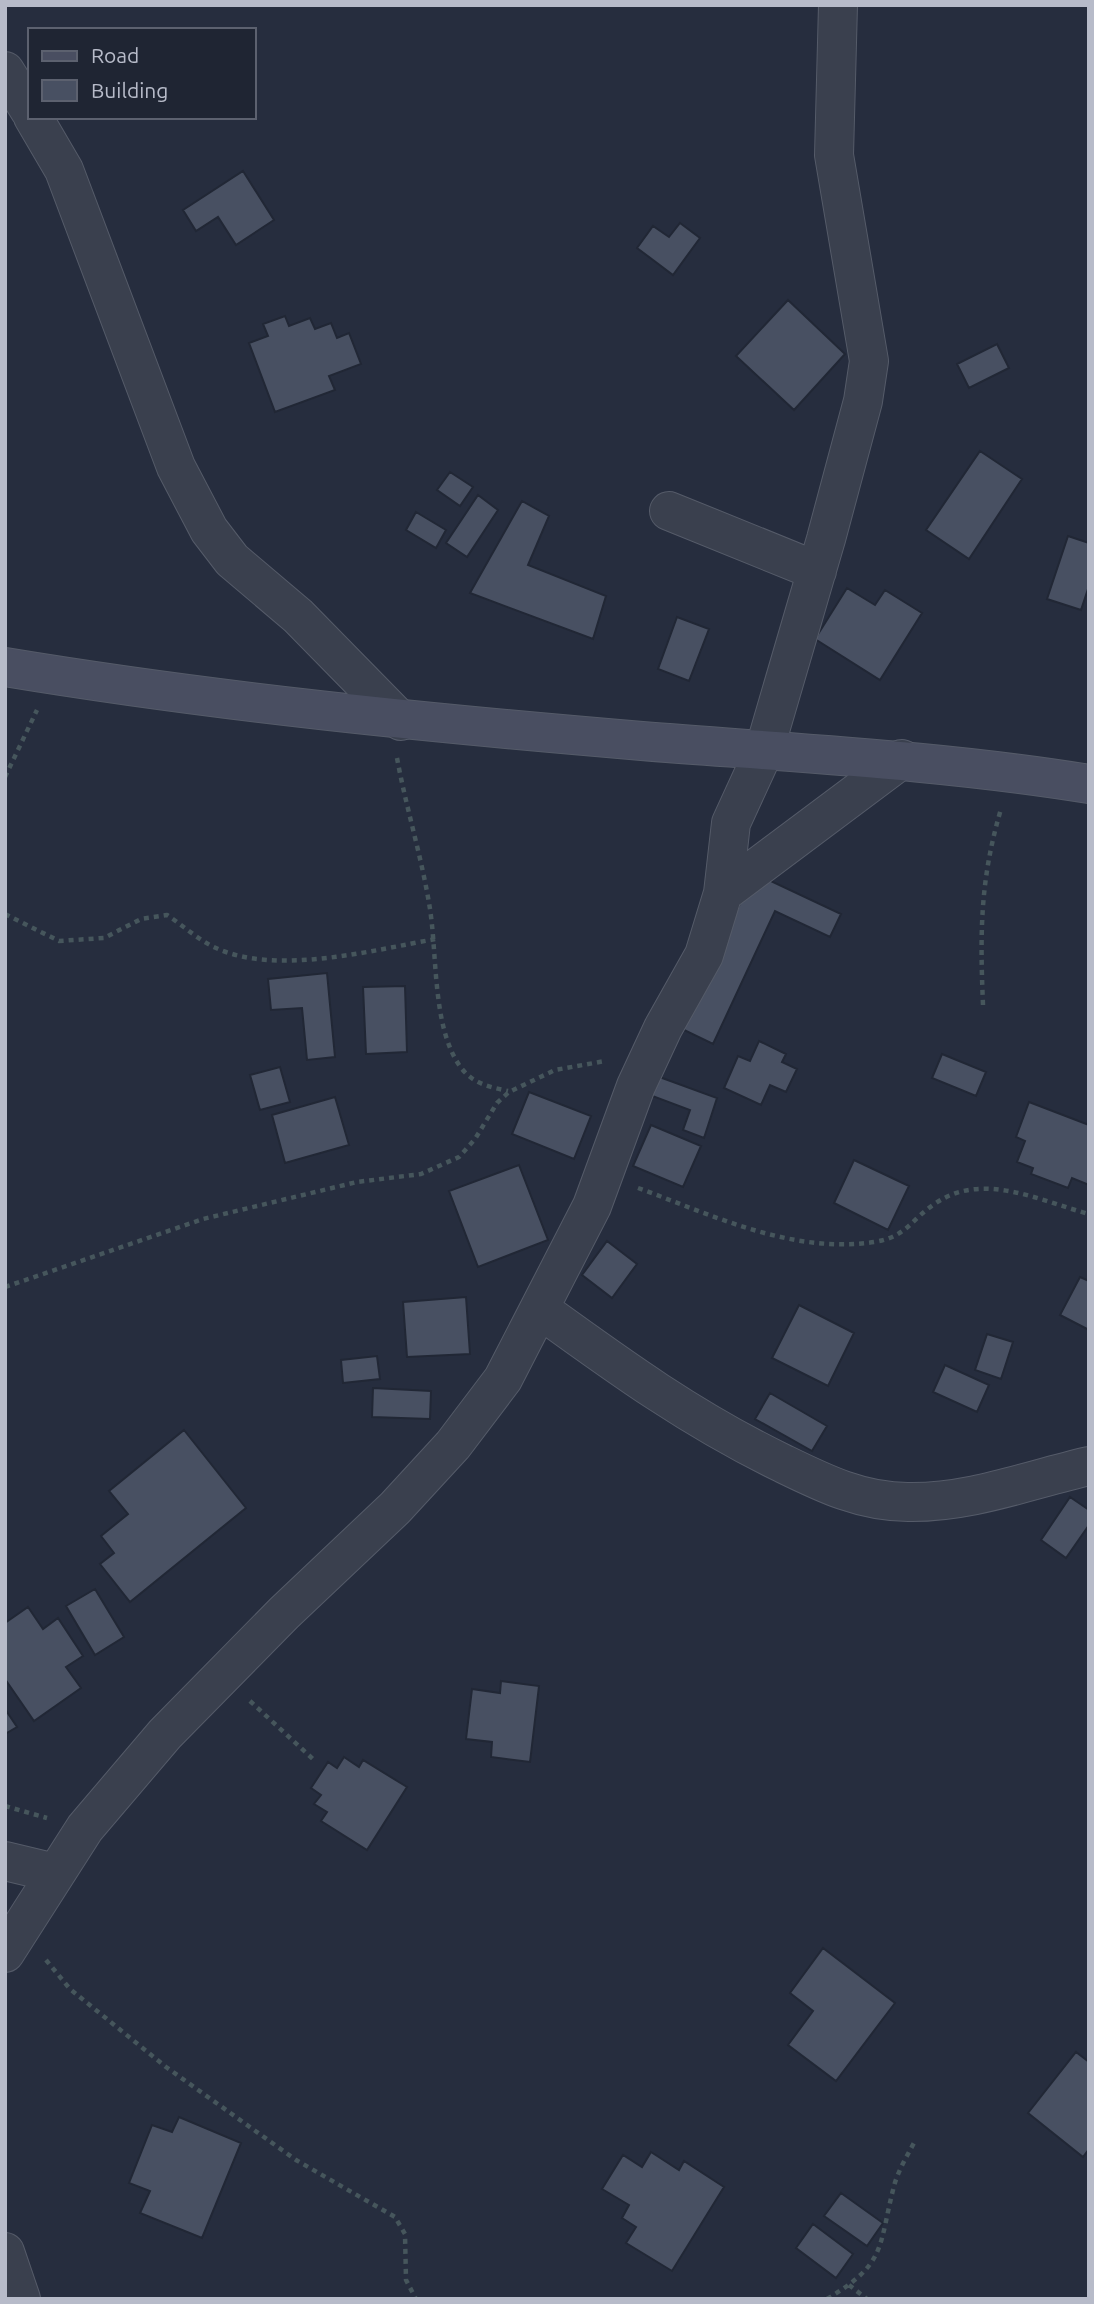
<svg xmlns="http://www.w3.org/2000/svg" width="1094" height="2304" font-family="Ubuntu,sans-serif">
<style>
.building{fill:#485062;stroke:#212735;stroke-width:2}
.lines{fill:none;stroke-linecap:round;stroke-linejoin:round}
.street-casing{stroke:#555b69;stroke-width:40}
.secondary-casing{stroke:#555b69;stroke-width:40}
.path{stroke:#46565c;stroke-width:4.5;stroke-dasharray:5 5;stroke-linecap:butt}
.street{stroke:#3a404e;stroke-width:38}
.secondary{stroke:#494e61;stroke-width:38}
</style>
<rect width="100%" height="100%" fill="#262d3e"/>
<path class="building" d="M243,171L274,220L236,245L218,217L196,231L183,210Z
M680,223L700,238L673,275L637,248L653,226L669,237Z
M788,300L845,354L794,410L736,356Z
M285,316L289,326L310,318L315,329L331,323L337,338L349,333L361,364L329,376L335,390L275,412L249,343L268,336L263,324Z
M997,344L1009,368L969,388L957,364Z
M980,451L1022,479L969,559L926,530Z
M450,472L473,487L460,506L437,490Z
M478,495L498,510L467,557L446,543Z
M522,501L549,516L528,565L606,596L593,639L470,593Z
M416,512L446,530L436,548L406,530Z
M1068,536L1089,543V586L1081,610L1047,599Z
M847,588L875,605L885,590L922,613L880,680L815,639Z
M677,617L709,629L689,681L658,669Z
M754,873L841,914L830,937L775,911L713,1044L682,1029Z
M327,973L335,1057L307,1060L302,1008L271,1010L268,979Z
M405,986L407,1052L366,1054L363,987Z
M759,1041L786,1054L782,1062L797,1069L786,1092L770,1085L761,1105L724,1088L738,1056L750,1061Z
M942,1054L986,1072L976,1096L932,1078Z
M280,1067L290,1102L260,1110L250,1075Z
M654,1075L717,1098L704,1138L683,1130L690,1110L647,1094Z
M529,1092L591,1116L574,1159L512,1134Z
M335,1097L349,1145L285,1163L272,1115Z
M1029,1102L1089,1125V1185L1072,1178L1068,1188L1031,1174L1033,1168L1017,1162L1025,1141L1016,1137Z
M651,1125L701,1146L683,1187L633,1166Z
M854,1160L909,1186L888,1230L834,1203Z
M519,1165L548,1240L478,1267L449,1191Z
M607,1241L637,1264L612,1298L582,1275Z
M1080,1277L1089,1281V1330L1060,1315Z
M466,1297L470,1354L407,1357L403,1302Z
M799,1305L854,1333L828,1386L772,1358Z
M987,1334L1013,1342L1001,1379L975,1370Z
M377,1356L380,1379L343,1383L341,1360Z
M945,1365L989,1385L977,1412L933,1392Z
M373,1388L431,1391L430,1419L372,1417Z
M770,1393L827,1426L812,1451L755,1419Z
M184,1430L246,1508L130,1602L100,1564L114,1553L101,1536L128,1514L109,1491Z
M1070,1497L1089,1510V1525L1066,1558L1041,1540Z
M95,1589L124,1637L95,1655L66,1606Z
M28,1607L43,1629L58,1618L83,1656L66,1667L81,1688L34,1721L5,1679V1623Z
M501,1681L539,1686L530,1762L491,1757L492,1742L466,1739L472,1689L500,1693Z
M5,1709L17,1727L5,1734Z
M344,1757L359,1767L363,1760L407,1787L367,1850L321,1821L327,1812L314,1804L321,1795L311,1788L328,1762L337,1768Z
M823,1948L895,2003L836,2081L788,2045L813,2011L790,1993Z
M1076,2052L1089,2062V2149L1083,2157L1028,2113Z
M179,2117L241,2143L202,2238L140,2213L150,2191L129,2183L152,2125L172,2132Z
M651,2152L679,2170L684,2161L724,2187L672,2271L626,2243L636,2227L622,2218L629,2205L602,2189L623,2155L642,2167Z
M841,2193L883,2223L867,2246L824,2216Z
M813,2224L853,2254L836,2278L796,2248Z"/>
<g class="lines">
<g class="street-casing">
<path id="street" d="M5,71L30,111
M33,117L64,170L176,467L209,530L232,560L298,616L401,721
M669,511L817,571
M723,893L902,759
M541,1310C621,1368 693,1420 782,1463C823,1483 861,1502 908,1502C971,1503 1028,1480 1089,1466
M5,1861L55,1873
M5,1953L85,1828L165,1734L284,1613L395,1508L453,1445L503,1379L592,1206L636,1086L663,1028L704,955L723,893L731,823L764,751L826,539L863,401L869,361L834,155L838,5
M5,2252L21,2299"/>
</g>
<g class="secondary-casing">
<path id="secondary" d="M5,667C217,702 428,723 642,741C791,753 940,760 1089,784"/>
</g>
<path class="path" d="M397,758C406,807 421,855 429,903C438,952 431,1029 462,1069C474,1084 490,1087 508,1091
M5,777L37,710
M5,914L59,941L104,938L141,919L167,915C184,926 198,940 216,948C277,976 373,950 436,939
M983,1005C980,932 980,880 1001,809
M638,1188C715,1216 791,1254 874,1242C907,1237 911,1219 936,1203C983,1171 1040,1201 1089,1214
M5,1287L203,1219L357,1182L421,1174L459,1157L475,1139L497,1103L509,1092L555,1070L605,1061
M250,1701L314,1760
M5,1806L47,1818
M46,1960L70,1989L166,2067L296,2160L395,2217L405,2234L406,2280L416,2299
M849,2285L867,2299
M827,2299C887,2263 878,2248 894,2186C898,2171 907,2156 915,2141"/>
<use href="#street" class="street"/>
<use href="#secondary" class="secondary"/>
</g>
<rect width="1094" height="2304" fill="none" stroke="#b7bbc9" stroke-width="14"/>
<rect x="28" y="28" width="228" height="91" fill="#1f2533" stroke="#5c616f" stroke-width="2"/>
<rect x="42" y="51" width="35" height="10" fill="#494e61" stroke="#5c616f" stroke-width="2"/>
<text x="91" y="63" font-size="21" fill="#b7bbc9">Road</text>
<rect x="42" y="80" width="35" height="21" fill="#485062" stroke="#5c616f" stroke-width="2"/>
<text x="91" y="98" font-size="21" fill="#b7bbc9">Building</text>
</svg>
